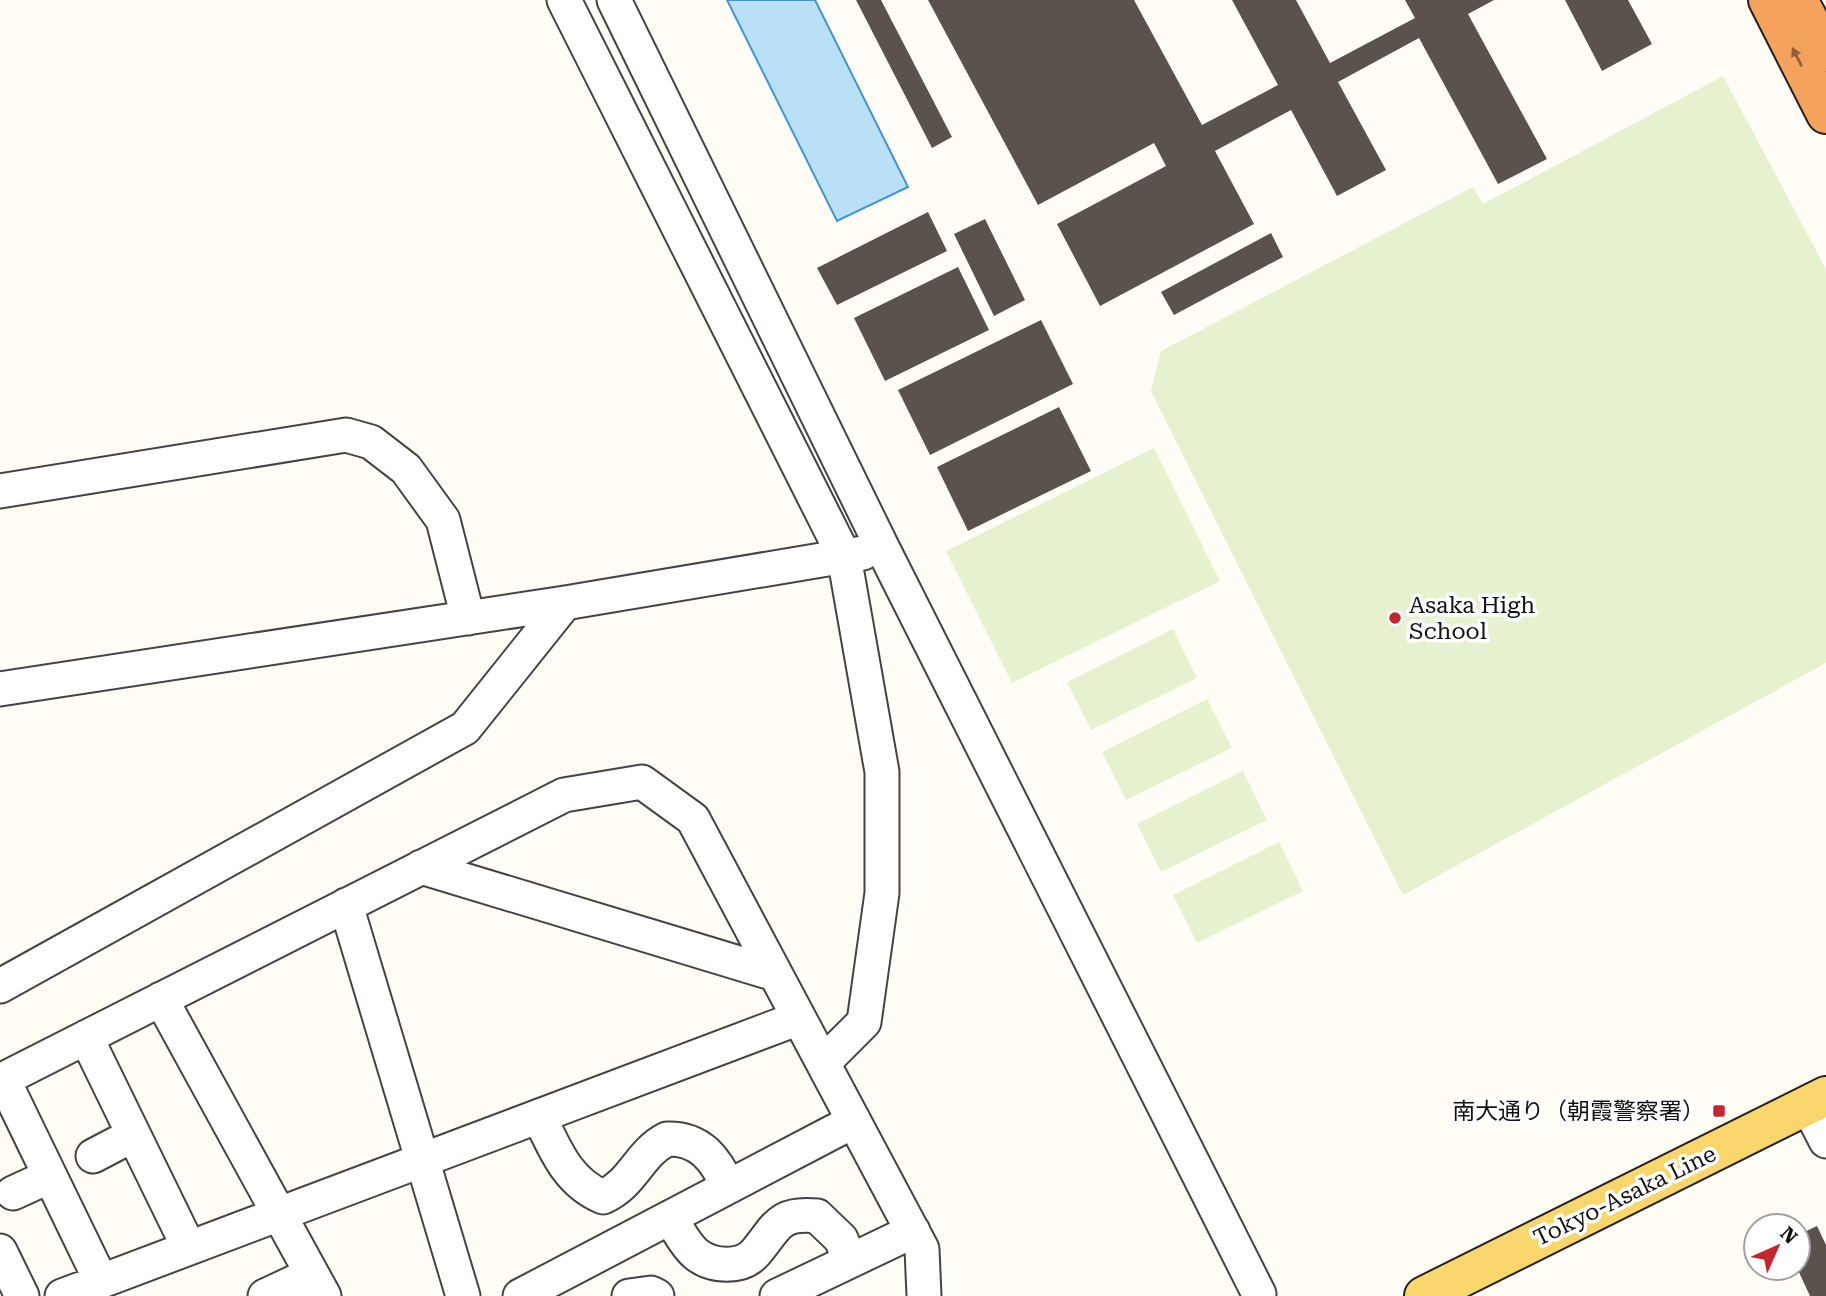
<svg xmlns="http://www.w3.org/2000/svg" width="1826" height="1296" font-family="'Roboto Serif','Noto Sans JP',serif">
<style>
.pitch{fill:#e6f2cf}
.water{fill:#b9e0f7;stroke:#3f96cf;stroke-width:2}
.building{fill:#5a524d}
.lines{fill:none;stroke-linecap:round;stroke-linejoin:round}
.minor-casing{stroke:#444;stroke-width:37}
.major-casing{stroke:#222;stroke-width:42}
.highway-casing{stroke:#222;stroke-width:42}
.minor{stroke:#fff;stroke-width:33}
.major{stroke:#f9d66b;stroke-width:38}
.highway{stroke:#f5a25d;stroke-width:38}
.oneway{fill:#8e613b}
.poi-dot{fill:#c4262e;stroke:#fff;stroke-width:2.5}
.labels{text-anchor:middle;dominant-baseline:central;stroke-width:7;stroke-linejoin:round;paint-order:stroke}
.poi-label{font-size:23px;fill:#111;stroke:#fff;text-anchor:start}
.street-label{font-size:23px;fill:#111;stroke:#fff}
</style>
<rect width="100%" height="100%" fill="#fffdf5"/>
<path class="pitch" d="M1723,76L1826,269V663L1403,895L1151,391L1161,351L1473,187L1483,204Z
M1154,448L1220,581L1012,683L946,551Z
M1173,629L1197,678L1091,730L1067,682Z
M1207,699L1232,748L1126,800L1102,752Z
M1243,771L1267,820L1161,872L1137,824Z
M1279,842L1303,891L1197,943L1173,895Z"/>
<path class="water" d="M727,0H815L908,187L837,221Z"/>
<path class="building" d="M856,0H881L952,137L932,148Z
M928,0H1134L1202,125L1278,85L1232,0H1296L1330,63L1415,18L1405,0H1494L1468,14L1547,159L1498,184L1419,38L1338,82L1386,170L1337,196L1291,110L1215,151L1254,224L1100,306L1057,224L1166,166L1154,143L1038,205Z
M1565,0H1628L1652,44L1602,71Z
M928,212L947,251L837,305L817,268Z
M985,219L1025,300L994,316L954,234Z
M1271,233L1283,257L1174,315L1161,292Z
M958,267L989,330L885,381L854,318Z
M1041,320L1073,384L930,455L898,390Z
M1059,407L1091,471L968,531L937,467Z
M1817,1226L1826,1245V1296H1810L1797,1268L1798,1235Z"/>
<g class="lines">
<g class="minor-casing">
<path id="minor" d="M564,0L844,556L882,772V893L864,1022L823,1063
M614,0L883,549L1259,1294
M0,491L346,435L371,442L406,469L443,520L468,618
M0,689L565,603L863,553
M421,867L775,974
M346,905L463,1296
M0,986L465,728L565,603
M161,999L324,1296
M86,1037L189,1248
M3,1079L101,1281
M0,1081L564,795L642,782L693,819L922,1249L924,1296
M1808,1106L1826,1141
M539,1116C555,1149 567,1182 603,1197C635,1182 638,1154 667,1139C700,1138 716,1159 728,1187
M93,1156L133,1135
M13,1193L50,1176
M670,1218C678,1229 685,1245 696,1254C712,1267 742,1269 756,1252C777,1227 778,1212 817,1216L841,1239L850,1261
M0,1251L22,1296
M62,1296L799,1018
M265,1296L312,1274
M520,1296L854,1121
M629,1296L651,1293L657,1296
M777,1296L913,1231"/>
</g>
<g class="major-casing">
<path id="major" d="M1424,1296L1826,1096"/>
</g>
<g class="highway-casing">
<path id="highway" d="M1768,0L1826,114
M1798,0L1826,52"/>
</g>
<use href="#minor" class="minor"/>
<use href="#major" class="major"/>
<use href="#highway" class="highway"/>
</g>
<defs><path id="oneway-solid" d="M-6-.8H1V-3.2L6.5 0L1 3.2V.8H-6Z" transform="scale(1.75)"/></defs>
<use class="oneway" href="#oneway-solid" transform="translate(1797 57) rotate(-117)"/>
<g class="poi-dot">
<circle cx="1395" cy="618" r="7"/>
<rect x="1712" y="1104" width="14" height="14" rx="3.5"/>
</g>
<g class="labels">
<g class="poi-label">
<text x="1409" y="605">Asaka High<tspan x="1409" dy="26">School</tspan></text>
<text x="1705" y="1111" text-anchor="end">南大通り（朝霞警察署）</text>
</g>
<g class="street-label">
<text transform="translate(1625 1196) rotate(-26)">Tokyo-Asaka Line</text>
</g>
</g>
<g transform="translate(1777 1247) rotate(45)"><circle r="33" fill="#ffffff" stroke="#a0a0a0" stroke-width="2"/>
<path d="M0-5L12 26L0 18L-12 26Z" fill="#c4262e"/>
<text y="-10" font-size="19" font-weight="bold" text-anchor="middle" fill="#111111">N</text>
</g>
</svg>
